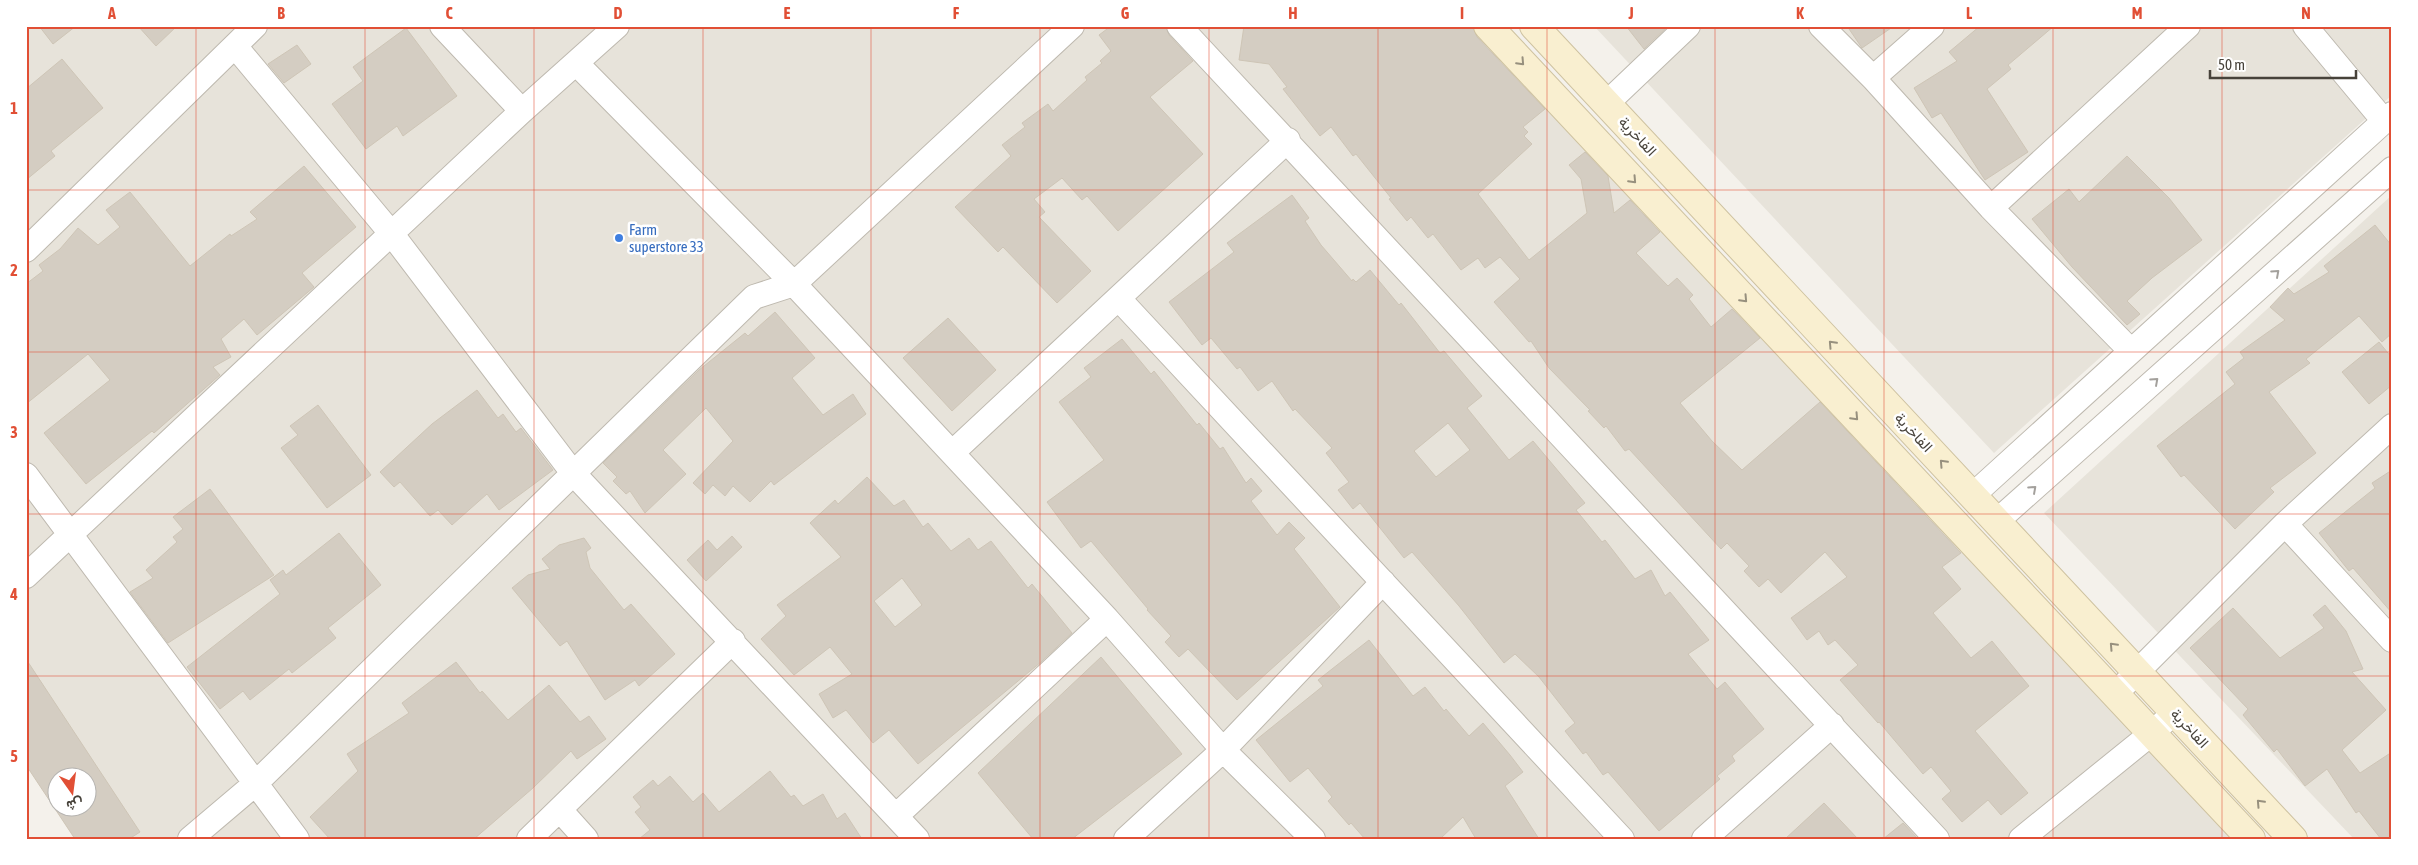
<svg xmlns="http://www.w3.org/2000/svg" width="2418" height="865" font-family="'Asap Condensed',Vazirmatn,sans-serif">
<style>
.residential{fill:#e7e3da}
.building{fill:#d4cdc2;stroke:#cec5b6;fill-rule:evenodd}
.lines{fill:none;stroke-linecap:round;stroke-linejoin:round}
.street-casing{stroke:#beb9af;stroke-width:26}
.secondary-casing{stroke:#cec2a0;stroke-width:30}
.street{stroke:#fff;stroke-width:24}
.secondary{stroke:#f9efd0;stroke-width:28}
.oneway{stroke:#97907e}
.oneway2{stroke:#a3a09c}
.grid{fill:none;stroke:#e14f35;stroke-width:1;stroke-opacity:0.55}
.shop-dot{fill:#3f7fe0;stroke:#fff;stroke-width:2}
.labels{text-anchor:middle;dominant-baseline:central;stroke-width:5;stroke-linejoin:round;paint-order:stroke}
.street-label{font-size:15px;fill:#47423a;stroke:#fff}
.shop-label{font-size:15px;fill:#366cbe;stroke:#fff;text-anchor:start}
.neatline{fill:none;stroke:#e14f35;stroke-width:2}
.grid-label{font-size:16px;text-anchor:middle;font-weight:bold;fill:#e14f35}
</style>
<rect width="100%" height="100%" fill="#f4f1eb"/>
<path class="residential" d="M26,26H1490L2250,839H97L72,808H88V778L26,748Z
M1594,26H2392V95L1994,453Z
M2392,195V839H2354L2044,513Z"/>
<path class="building" d="M39,26H76L53,44Z
M138,26H177L156,46Z
M1111,26H1166L1169,35L1193,61L1150,97L1203,154L1118,231L1087,196L1082,200L1062,178L1034,199L1045,212L1039,217L1091,271L1057,303L1003,247L998,252L955,207L1011,156L1002,145L1025,127L1022,123L1048,104L1053,111L1087,80L1085,77L1102,63L1100,61L1111,51L1099,35Z
M1244,26H1473L1477,37L1545,109L1523,127L1528,132L1524,136L1532,144L1478,194L1529,260L1587,213L1581,179L1569,165L1585,152L1608,176L1614,213L1630,200L1660,232L1636,253L1668,286L1677,278L1693,295L1689,299L1711,327L1732,309L1760,338L1680,403L1712,441L1742,470L1820,402L1961,553L1942,567L1961,589L1933,613L1971,658L1992,641L2029,686L1975,731L2028,793L2001,815L1988,800L1962,822L1942,799L1951,791L1931,767L1923,774L1879,722L1878,723L1840,680L1858,665L1835,640L1828,645L1819,631L1807,640L1791,618L1847,577L1825,552L1781,593L1768,579L1759,587L1744,571L1749,566L1727,543L1721,549L1629,449L1625,451L1606,426L1604,428L1588,411L1590,410L1549,368L1531,341L1529,342L1494,302L1520,279L1500,257L1485,268L1478,258L1461,270L1433,234L1428,238L1411,217L1407,221L1389,199L1391,198L1356,154L1353,156L1331,127L1320,136L1283,89L1287,87L1269,64L1239,60Z
M1626,26H1668L1644,49Z
M1847,26H1894L1862,48Z
M1980,26H2054L2008,65L2011,69L1987,89L2028,152L1985,180L1941,113L1932,118L1914,88L1957,61L1949,52Z
M406,28L457,96L403,136L397,126L366,149L332,104L363,81L353,67Z
M297,45L311,64L284,83L268,64Z
M62,59L103,108L51,151L55,156L26,180V89Z
M2127,156L2169,198L2202,240L2152,278L2127,301L2140,314L2127,325L2072,267L2032,219L2069,189L2079,202Z
M304,166L356,227L302,273L314,287L257,335L244,319L221,339L231,357L213,367L220,375L154,433L152,431L86,484L44,433L110,380L88,354L26,404V284L43,271L39,265L60,249L78,228L98,245L120,227L106,210L130,192L190,266L230,234L231,236L257,219L250,212Z
M1292,195L1309,218L1305,221L1321,245L1352,281L1353,279L1356,282L1370,270L1399,305L1401,303L1440,353L1444,351L1482,396L1467,408L1509,460L1533,441L1585,503L1576,510L1602,542L1605,540L1635,579L1651,570L1665,596L1670,592L1709,640L1688,654L1717,689L1725,682L1764,729L1732,756L1735,761L1717,776L1720,779L1659,831L1608,772L1603,775L1586,752L1583,754L1565,731L1575,723L1539,677L1515,654L1504,663L1459,606L1412,552L1404,558L1360,503L1353,509L1338,490L1349,482L1326,453L1332,448L1295,409L1293,411L1272,381L1258,391L1240,367L1237,369L1211,338L1202,345L1169,302L1234,252L1227,243ZM1448,423L1470,450L1436,477L1414,451Z
M2375,225L2392,246V333L2382,342L2359,316L2306,359L2310,363L2269,392L2316,453L2270,488L2274,492L2235,529L2184,475L2181,477L2157,446L2235,384L2226,372L2244,358L2240,352L2285,320L2270,307L2288,288L2294,294L2329,272L2324,266Z
M775,312L815,358L792,378L823,415L853,394L866,414L774,485L771,481L750,502L733,486L725,496L713,485L705,494L693,483L733,441L706,408L663,450L686,474L645,513L630,491L626,494L613,481L617,477L603,463L699,370L745,333L748,336Z
M948,318L996,370L952,411L903,358Z
M1122,339L1151,374L1154,371L1197,425L1199,423L1220,449L1223,447L1246,483L1251,478L1262,491L1251,501L1277,535L1289,522L1305,538L1294,549L1340,607L1237,700L1188,649L1179,657L1165,642L1171,636L1147,610L1148,609L1091,541L1081,548L1047,502L1104,460L1059,402L1091,377L1084,368Z
M2379,342L2392,358V385L2369,404L2342,372Z
M477,390L498,418L503,414L516,432L521,428L553,470L499,510L487,494L452,525L438,510L430,516L400,482L394,487L380,472L432,424Z
M318,405L371,475L327,508L281,448L298,435L290,426Z
M2392,470V613L2353,568L2349,571L2319,533L2375,488L2372,483Z
M867,477L894,506L904,500L923,527L928,523L951,551L969,538L978,550L991,541L1028,588L1032,584L1072,633L1041,662L918,764L889,730L873,743L846,710L833,718L819,694L852,674L830,647L794,675L761,639L786,616L777,605L841,557L810,523L835,500L838,504ZM902,578L922,605L895,627L874,601Z
M210,489L274,575L168,643L130,592L153,578L146,570L177,542L173,537L183,529L173,517Z
M339,533L381,585L328,628L336,638L292,673L289,669L250,700L243,691L220,709L187,667L280,594L270,580L283,570L286,575Z
M732,536L742,547L706,581L687,560L708,540L717,550Z
M584,538L591,548L586,552L590,568L624,610L631,604L675,654L639,686L635,680L605,700L567,641L560,646L512,588L528,575L550,569L542,559L559,545Z
M2325,605L2346,631L2363,669L2352,672L2386,710L2342,750L2360,773L2392,752V839H2381L2359,811L2356,813L2327,769L2305,786L2277,749L2274,752L2243,715L2248,709L2190,648L2233,608L2280,658L2324,628L2313,615Z
M1369,640L1413,696L1425,687L1444,711L1446,709L1469,736L1483,723L1510,755L1523,772L1505,786L1539,839H1476L1463,817L1440,839H1365L1351,823L1349,825L1328,801L1332,797L1308,768L1290,782L1256,740L1323,686L1318,680Z
M1101,657L1182,754L1072,839H1033L978,773Z
M26,659L140,832L129,839H75L26,765ZM58,778H88V808H58Z
M456,662L480,693L482,691L508,720L549,685L580,722L589,716L606,739L577,759L571,751L533,788L474,839H330L310,817L358,771L347,754L409,713L402,703Z
M770,771L791,797L794,795L803,806L823,794L837,819L845,813L862,839H639L650,830L635,812L641,807L633,797L653,780L658,786L670,776L693,802L703,793L719,812Z
M1824,803L1858,839H1785Z
M1903,823L1918,839H1883Z"/>
<g class="lines">
<g class="street-casing">
<path id="street" d="M442,26L522,111
M1179,26L1937,839
M1821,26L1873,78L1991,208L2131,351
M2305,26L2384,121
M235,46L391,233L573,473L917,839
M576,63L794,284L1107,619L1223,750L1313,839
M1873,78L1932,26
M1607,103L1688,26
M1991,208L2188,26
M26,250L255,26
M1119,299L1622,839
M953,452L1288,140
M26,475L297,839
M1973,495L2392,114
M1997,521L2392,169
M2285,524L2392,640
M26,576L522,111L617,26
M2115,694L2285,524L2392,426
M560,810L586,839
M896,816L1107,619
M190,839L255,784L754,297L794,284L1072,26
M529,839L733,641
M1126,839L1223,750L1383,582
M1704,839L1832,725
M2021,839L2152,733L2175,712"/>
</g>
<g class="secondary-casing">
<path id="secondary" d="M1488,26L2251,839
M1534,26L2293,839"/>
</g>
<use href="#street" class="street"/>
<use href="#secondary" class="secondary"/>
</g>
<defs><path id="oneway-chevron" d="M-2-3.5L2.5 0L-2 3.5" fill="none" stroke-width="1.6" stroke-linecap="round" stroke-linejoin="round" transform="scale(1.25)"/></defs>
<g class="oneway">
<use href="#oneway-chevron" transform="translate(1521 62) rotate(47)"/>
<use href="#oneway-chevron" transform="translate(1633 180) rotate(47)"/>
<use href="#oneway-chevron" transform="translate(1744 299) rotate(47)"/>
<use href="#oneway-chevron" transform="translate(1832 344) rotate(-133)"/>
<use href="#oneway-chevron" transform="translate(1855 417) rotate(47)"/>
<use href="#oneway-chevron" transform="translate(1943 463) rotate(-133)"/>
<use href="#oneway-chevron" transform="translate(2113 646) rotate(-133)"/>
<use href="#oneway-chevron" transform="translate(2260 803) rotate(-133)"/>
</g>
<g class="oneway2">
<use href="#oneway-chevron" transform="translate(2276 273) rotate(-42)"/>
<use href="#oneway-chevron" transform="translate(2155 381) rotate(-42)"/>
<use href="#oneway-chevron" transform="translate(2033 489) rotate(-42)"/>
</g>
<path class="grid" d="M196,26V839M365,26V839M534,26V839M703,26V839M871,26V839M1040,26V839M1209,26V839M1378,26V839M1547,26V839M1715,26V839M1884,26V839M2053,26V839M2222,26V839M26,190H2392M26,352H2392M26,514H2392M26,676H2392"/>
<circle class="shop-dot" cx="619" cy="238" r="5"/>
<g class="labels">
<g class="street-label">
<text transform="translate(1638 136) rotate(47)">الفاخرية</text>
<text transform="translate(1914 432) rotate(47)">الفاخرية</text>
<text transform="translate(2190 728) rotate(47)">الفاخرية</text>
</g>
<g class="shop-label">
<text x="629" y="229">Farm<tspan x="629" dy="17">superstore 33</tspan></text>
</g>
</g>
<rect width="2418" height="865" fill="none" stroke="#ffffff" stroke-width="55"/>
<g transform="translate(72 792) rotate(166)"><circle r="24" fill="#ffffff" stroke="#b5b3b0"/>
<path d="M0-4L9 19L0 12L-9 19Z" fill="#e14f35"/>
<text y="-8" font-size="14" font-weight="bold" text-anchor="middle" fill="#47423a">ش</text>
</g>
<path d="M2210 70v8h146v-8" fill="none" stroke="#47423a" stroke-width="2.5"/>
<text x="2218" y="70" font-size="15" fill="#47423a" stroke="#ffffff" stroke-width="4" paint-order="stroke">50 m</text>
<rect x="28" y="28" width="2362" height="810" class="neatline"/>
<g class="grid-label">
<text x="112" y="19">A</text>
<text x="281" y="19">B</text>
<text x="449" y="19">C</text>
<text x="618" y="19">D</text>
<text x="787" y="19">E</text>
<text x="956" y="19">F</text>
<text x="1125" y="19">G</text>
<text x="1293" y="19">H</text>
<text x="1462" y="19">I</text>
<text x="1631" y="19">J</text>
<text x="1800" y="19">K</text>
<text x="1969" y="19">L</text>
<text x="2137" y="19">M</text>
<text x="2306" y="19">N</text>
<text x="14" y="114">1</text>
<text x="14" y="276">2</text>
<text x="14" y="438">3</text>
<text x="14" y="600">4</text>
<text x="14" y="762">5</text>
</g>
</svg>
